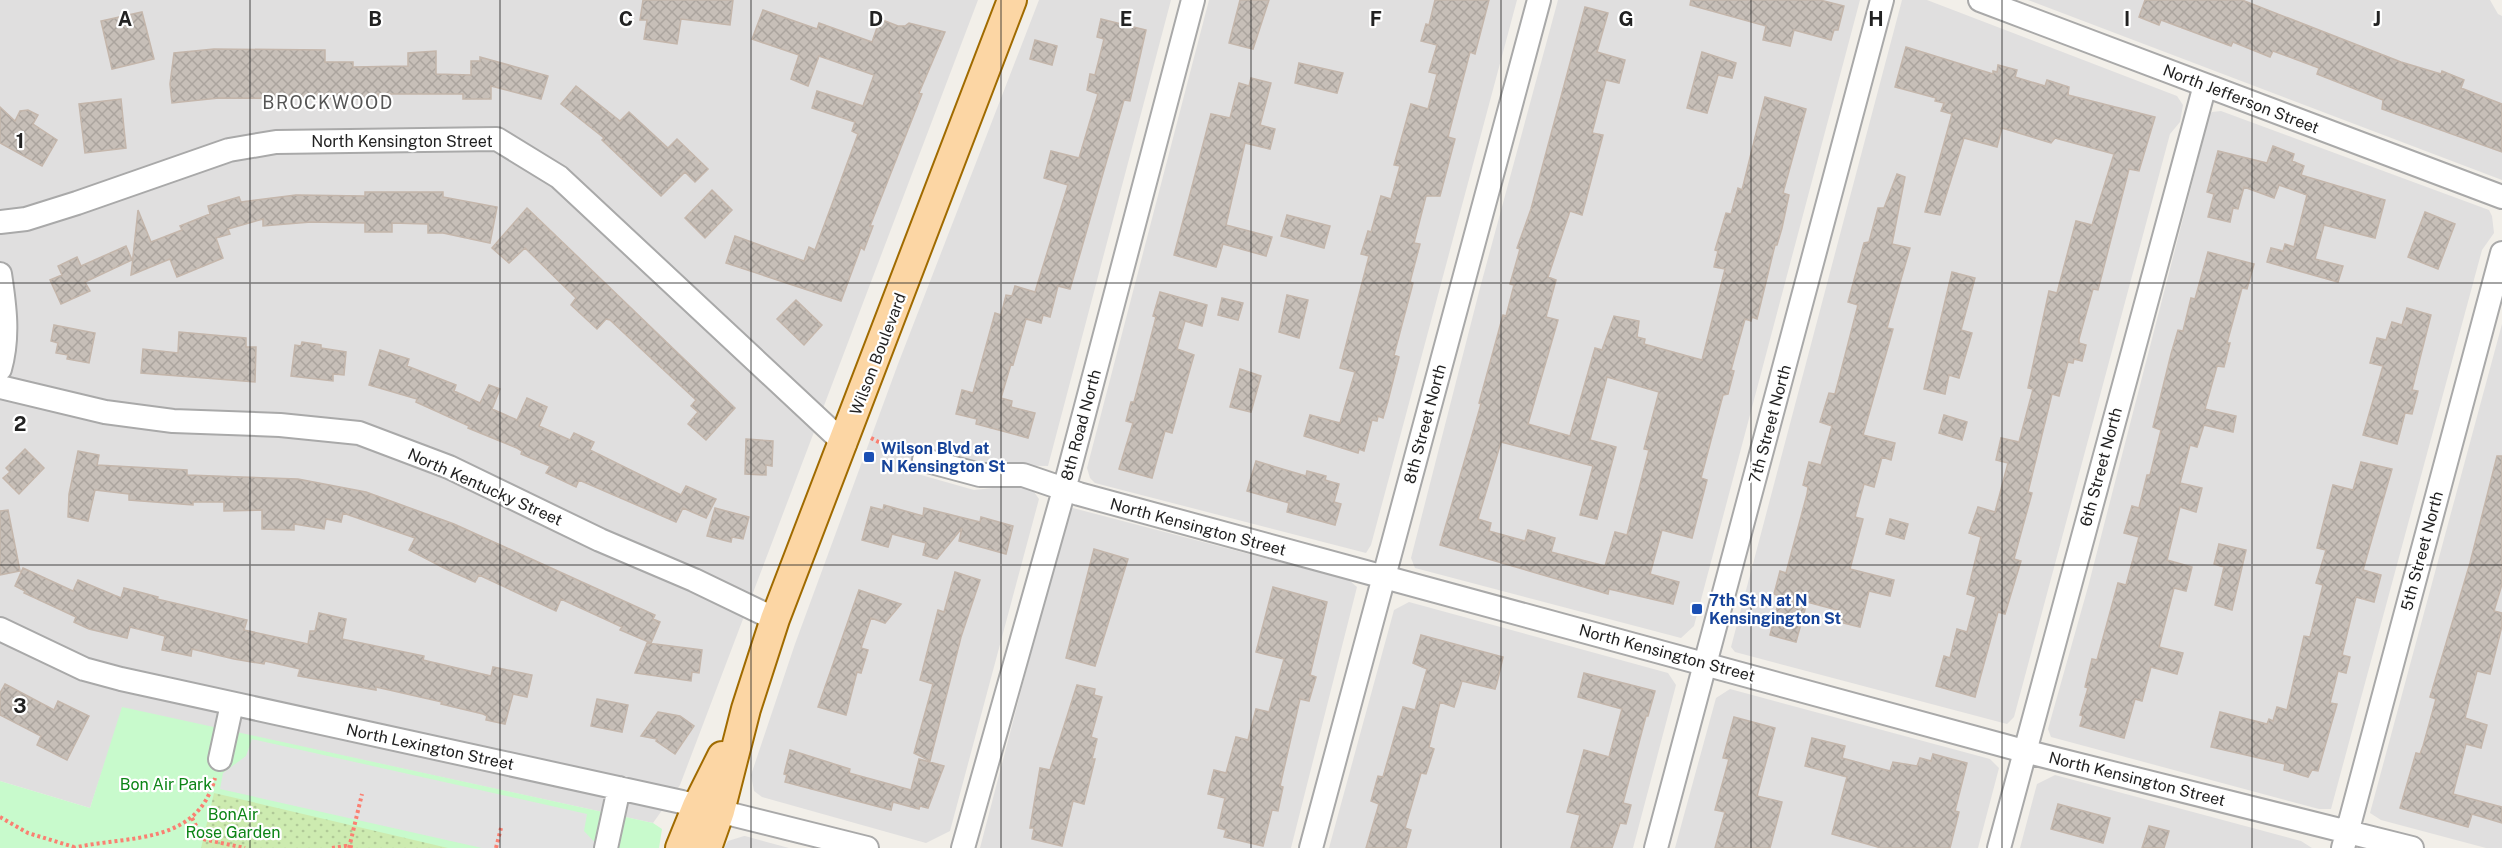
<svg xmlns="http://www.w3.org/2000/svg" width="2502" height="848" font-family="'Public Sans',sans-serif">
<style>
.residential{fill:#e0dfdf}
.park{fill:#c8facc}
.garden{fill:url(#garden-dots)}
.parking{fill:#e2e2e2}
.building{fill:url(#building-cross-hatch);stroke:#c4b6ab;stroke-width:1.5;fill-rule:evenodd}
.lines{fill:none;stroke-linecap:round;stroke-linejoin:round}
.minor-casing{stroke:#a9a9a9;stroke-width:26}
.major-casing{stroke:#a06b00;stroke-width:32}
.path{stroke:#fa8072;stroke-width:4;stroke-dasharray:3 3;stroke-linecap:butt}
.minor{stroke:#fff;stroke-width:22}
.major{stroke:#fcd6a4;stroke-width:28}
.grid{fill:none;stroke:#222;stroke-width:1.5;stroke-opacity:0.55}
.transit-dot{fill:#1a4fb4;stroke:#fff;stroke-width:2}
.labels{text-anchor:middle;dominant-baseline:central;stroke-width:4.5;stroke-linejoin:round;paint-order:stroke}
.street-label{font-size:16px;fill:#222;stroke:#fff}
.transit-label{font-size:16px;font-weight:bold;fill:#164399;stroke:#fff;text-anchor:start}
.park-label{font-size:16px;fill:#0c8416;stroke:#fff}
.neighbourhood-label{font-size:18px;letter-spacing:1.5px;fill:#555;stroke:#fff}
.grid-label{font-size:20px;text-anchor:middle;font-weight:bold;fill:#222;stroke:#fff;stroke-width:4.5;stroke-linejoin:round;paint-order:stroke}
</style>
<defs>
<pattern id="garden-dots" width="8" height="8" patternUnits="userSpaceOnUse" patternTransform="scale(1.5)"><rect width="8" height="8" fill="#cdebb0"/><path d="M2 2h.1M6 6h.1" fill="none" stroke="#b0c997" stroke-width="1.8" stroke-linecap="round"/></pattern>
<pattern id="building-cross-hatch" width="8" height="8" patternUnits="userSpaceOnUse" patternTransform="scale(1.5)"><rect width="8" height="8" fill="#c7bfb8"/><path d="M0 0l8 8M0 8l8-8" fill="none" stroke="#aba49e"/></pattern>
</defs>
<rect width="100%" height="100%" fill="#f2efe9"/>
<path class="residential" d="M0,0H978L680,785L653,823L123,708L90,808L0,781Z
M1039,0H1171L1048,466L978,465L928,452H914L907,471L974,490L1011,486L1032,489L1039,499L950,831L926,843L762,797L754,791L751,775L795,644L898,364Z
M1209,0H1517L1371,545L1366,553L1095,483L1090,478L1087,468Z
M1558,0H1860L1694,626L1681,638L1415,568L1411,558L1480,288Z
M1902,0H1927L2177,96L2183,105L2180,122L2170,134L2014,717L2007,724L1735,652L1731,647Z
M2028,0H2490L2498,14L2502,16V180Z
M2221,111L2489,210L2492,216L2494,233L2482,250L2331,809H2319L2051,737L2048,729L2088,587L2203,141L2201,131L2207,116L2212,112Z
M2502,324V848H2486L2381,820L2370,813Z
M1069,507L1349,580L1357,587L1291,848H980Z
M1409,602L1668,673L1676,685L1633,848H1329L1394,610Z
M1730,689L1990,759L1999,768L1978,848H1675L1716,698Z
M2055,775L2301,841L2312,848H2020L2037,784Z
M744,836H745L789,848H724L728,841Z"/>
<path class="park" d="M122,707L653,823L662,829L659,848H0V781L90,808Z"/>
<path class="garden" d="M214,793L448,848H201Z"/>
<path class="parking" d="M252,739L587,814L584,831L600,848H482L220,789L223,773L246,756Z"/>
<path class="building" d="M643,0H733L730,25L681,19L677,44L644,39L647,20H640Z
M1240,0H1269L1253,49L1229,43Z
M1435,0H1489L1475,54L1470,52L1448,137L1455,139L1440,196H1426L1414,243L1420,244L1410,282L1413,283L1394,355L1399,357L1388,401L1383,418L1378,416L1377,421L1372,420L1364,451L1359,449L1358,453L1304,436L1310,415L1340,423L1355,372L1340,368L1369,256L1361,254L1368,231L1371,232L1381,196L1391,199L1400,166L1394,165L1411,104L1428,109L1437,74L1429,72L1437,45L1421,41L1426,24L1429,25Z
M1691,0H1820L1844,6L1838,30H1834L1831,40L1794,30L1790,46L1763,40L1766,26L1690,5Z
M2145,0H2242L2401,62L2441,74L2442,71L2464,80L2461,88L2502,104V152L2382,109L2383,100L2317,74L2319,68L2273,51L2270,57L2233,42L2231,46L2161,20L2159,25L2139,17Z
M1585,7L1608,13L1597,52L1625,60L1619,83L1606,80L1592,133L1603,135L1582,215L1570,211L1548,277L1556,280L1546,317L1558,320L1528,424L1570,436L1595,348L1602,350L1614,316L1639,321L1637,337L1645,339L1644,344L1702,360L1725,269L1714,267L1718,251L1715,250L1726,213L1731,214L1738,188L1742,190L1765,97L1806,109L1783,193L1789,195L1782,228L1777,245H1775L1757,319L1752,317L1751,321L1745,319L1731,370L1734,371L1728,394L1723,395L1701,478L1707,480L1692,538L1662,530L1650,574L1679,582L1673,604L1609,589L1608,594L1440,545L1481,404L1479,403L1503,315L1506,316L1514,285L1510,284L1520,249L1517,248L1531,209ZM1607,377L1659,392L1644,449L1649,450L1627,535L1615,532L1605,566L1551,552L1555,538L1528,530L1525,541L1489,531L1491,523L1478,519L1501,442L1593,466L1580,515L1597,519L1616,447L1590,440Z
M763,10L817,29L819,23L872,42L880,19L898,26H905L909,23L945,32L919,93L922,94L870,226H873L864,250L861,247L841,301L726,263L735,236L804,261L809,247L815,250L858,134L852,131L855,122L812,108L817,91L863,106L874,75L819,56L808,86L791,79L799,55L752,39Z
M142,12L154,59L112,69L101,21Z
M1101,19L1146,30L1130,101L1124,100L1070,289L1058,286L1050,317L1043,315L1041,323L1026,319L1013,365L1011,364L1001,398L1012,401L1011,407L1035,413L1028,438L976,424L977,419L956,414L962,390L973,393L995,313L1001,315L1006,295L1012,296L1015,286L1035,292L1068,185L1044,178L1051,151L1079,158L1098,94L1087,90L1090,74L1095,75L1104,39L1097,37Z
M1035,40L1057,46L1052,65L1030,59Z
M1906,47L1993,74V71L1997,72L1998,65L2017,70L2015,77L2045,86L2047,80L2069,87L2068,95L2155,117L2139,171L2129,169L2098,290L2093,289L2079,339V343L2086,345L2082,361L2074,359L2073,363L2068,362L2059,396L2052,394L2028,492L2032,493L2014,559L2021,561L2005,614L1998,612L1975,697L1936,686L1944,656L1950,658L1957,629L1967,632L1976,597L1967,594L1981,537L1969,533L1978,507L1995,512L2008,463L1996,460L2001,438L2019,442L2033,389L2028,388L2049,291L2057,293L2076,221L2092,225L2114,154L2055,138L2051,143L2002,128L1997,147L1964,138L1940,215L1925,212L1952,114L1941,111L1944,103L1935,101L1936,98L1895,87Z
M214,49L325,50V62H353V67L408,66V53L436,51V74L471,75V61H480V57L548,76L541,99L491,86V99H463V94H378V99L219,98L172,103L170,84L174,53Z
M1702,52L1736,63L1732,78L1718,75L1707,113L1687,108Z
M1299,63L1343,73L1337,93L1295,83Z
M1251,78L1271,83L1260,125L1275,129L1270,149L1245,143L1226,225L1272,237L1266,256L1223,244L1216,267L1174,255L1211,114L1230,118L1239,83L1249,86Z
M576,86L620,121L629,112L668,148L677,139L708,169L695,182L685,172L661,196L602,140L604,138L561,104Z
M121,99L126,148L85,153L79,104Z
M0,107L15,121L20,111L28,110L38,115L33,124L57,140L42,166L0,143Z
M2273,146L2294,154L2292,161L2304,166L2301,175L2385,200L2375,238L2324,225L2315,259L2343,266L2338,282L2267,262L2271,248L2283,251L2285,244L2294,247L2307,195L2279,185L2274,198L2244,187L2238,209L2233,208L2230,222L2208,217L2214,194L2207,192L2218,151L2267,163Z
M1897,174L1905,177L1892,244L1910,248L1887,328L1893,329L1863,435L1895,443L1891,460L1882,457L1874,487L1864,484L1855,517L1863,519L1850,569L1894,580L1890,596L1869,591L1860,627L1835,621L1837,610L1807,602L1796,642L1770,635L1780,596L1774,594L1780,571L1786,573L1795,539L1807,494L1808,487L1803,485L1809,462L1821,465L1832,426L1820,422L1829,393L1835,394L1858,305L1848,302L1864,243L1869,242L1878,208H1884Z
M712,190L732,210L705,238L685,218Z
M365,192H443V197L497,207L490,243L443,233H428V224L392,223V232H365V223L311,222L263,226V219L228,229L230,234L216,238L223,258L177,277L170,259L131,275L138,210L151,242L182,230L180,226L210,214L208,206L239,197L241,202L296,195L365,196Z
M527,208L735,408L706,440L688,424L698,412L691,406L696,400L610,320L606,319L597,329L571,305L576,298L525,248L509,263L492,248Z
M2425,212L2455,224L2438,269L2408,257Z
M1287,215L1330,226L1324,248L1281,236Z
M126,246L132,260L85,282L90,291L61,304L50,280L62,275L58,266L77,257L81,266Z
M2208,252L2254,264L2247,289L2242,288L2227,343H2230L2224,367L2217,366L2205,409L2236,416L2233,432L2204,425L2197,447L2190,445L2180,483L2202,488L2196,512L2180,507L2167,560L2192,567L2186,591L2174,588L2159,647L2183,653L2177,674L2151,667L2142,701L2135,699L2124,738L2080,726L2083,716L2080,715L2088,688L2085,687L2092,659L2097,660L2118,583L2126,585L2139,537L2124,533L2132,506L2139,508L2147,475H2150L2161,430L2153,427L2171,354L2178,330L2183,331L2191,298L2195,299Z
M1952,272L1975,278L1961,330L1972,333L1959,378L1949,375L1945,394L1924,389Z
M1160,292L1207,305L1202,326L1185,321L1177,349L1194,355L1172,433L1165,431L1152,478L1119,469L1133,423L1126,421L1131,402H1134L1156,317L1153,316Z
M1287,295L1308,300L1299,338L1279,332Z
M1222,298L1243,303L1238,320L1218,315Z
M796,300L822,325L804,345L777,319Z
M2407,308L2431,315L2412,390L2418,391L2412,414L2405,413L2397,444L2363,435L2383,366L2370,363L2377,338L2386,340L2392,322L2402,325Z
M54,325L95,333L89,363L67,359L68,355L56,353L58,343L51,341Z
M179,332L246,338V347H256L255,382L141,373L143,349L178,353Z
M302,342L321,345V348L346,352L344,375L333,374V381L291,376L295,345L301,346Z
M380,350L409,359L407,366L456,385L454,391L480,403L489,385L500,389L492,409L517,420L527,398L547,407L539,426L570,440L574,433L594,442L590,450L681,495L686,486L716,499L706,518L683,508L676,522L579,480L576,487L546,473L550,466L521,454L522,451L517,448L468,428L469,426L416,402L417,399L369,385Z
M1240,369L1261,376L1251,412L1230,407Z
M1944,415L1967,422L1962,440L1939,433Z
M746,439L773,441L772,466L766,465V475L745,474Z
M25,449L44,468L19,494L3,478L10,472L6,468Z
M78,451L99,455L97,465L187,470V475L298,479L366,492L454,524L655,615L653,619L660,622L651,643L620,630L622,627L561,599L556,611L479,575L475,582L446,569L409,550L415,538L343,513L341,522L326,519L324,529L294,524V530L262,529V510L224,511V502H193V505L129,500V494L95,490L88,521L68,517L69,494Z
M2497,456H2502V584L2494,611L2502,613V626L2490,674L2477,671L2465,718L2487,725L2481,748L2466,744L2453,794L2502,807V823L2472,814L2468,827L2400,808L2416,753L2420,754L2423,746L2436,699L2430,697L2470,563Z
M1256,461L1306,476L1307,471L1326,476L1325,480L1339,484L1334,502L1341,504L1335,525L1287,512L1289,503L1247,491Z
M2361,462L2392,469L2363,570L2381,575L2374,602L2356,597L2342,655L2350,657L2346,673L2338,671L2330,703L2337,704L2318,771L2312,770L2308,777L2284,770L2285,764L2211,747L2220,712L2267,724L2269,719L2273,721L2277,707L2287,710L2304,636L2310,637L2323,585L2316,583L2326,550L2317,548L2333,485L2353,490Z
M884,505L923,516L924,508L980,522L981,517L1013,526L1006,554L959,541L962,528L937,559L923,555L926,543L892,534L888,547L862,540L871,507L883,510Z
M715,508L749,517L743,539L732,537L731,542L707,536Z
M8,510L20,571L0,575V511Z
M1890,519L1908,524L1904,539L1886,534Z
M2219,544L2246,550L2232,610L2215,605L2224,567L2214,564Z
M1094,549L1128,559L1095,666L1066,658Z
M23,568L73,591L78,580L121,598L124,588L158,597L157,599L247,620L244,630L308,644L310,631H315L319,613L346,619L342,639L424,656L423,660L491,676L493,667L532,675L527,697L513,694L505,724L486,720L487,716L483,714L441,704L442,702L376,687V690L298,676L300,669L265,661L264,664L234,659L192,649L191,656L162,650L165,636L130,627L127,638L89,629L74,622L76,617L24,593L25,591L15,586Z
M955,572L980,580L961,637L930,761L914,753L933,684L920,680L938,610L944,612Z
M1273,587L1327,602L1310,675L1316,677L1309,701L1300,699L1280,786L1283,787L1278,811L1272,810L1263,846L1224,837L1226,830L1218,828L1225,798L1208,794L1214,770L1226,773L1236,737L1248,740L1256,709L1269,712L1284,659L1256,652Z
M859,590L901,604L885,623L871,618L861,648L868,650L861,673L857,672L846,715L818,707Z
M1421,635L1503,657L1497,683L1495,689L1462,681L1454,707L1440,702L1429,747L1434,749L1426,774L1421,773L1405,828L1411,830L1406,848H1366L1379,804L1371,801L1378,776L1383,777L1403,707L1415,710L1427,669L1413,663Z
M647,643L702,650L699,673L692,672L691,681L635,673Z
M1584,673L1655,691L1648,716H1646L1623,803L1631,805L1626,824L1620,823L1612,848H1571L1580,815L1567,812L1584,750L1609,757L1622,709L1578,697Z
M5,684L54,710L58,701L89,716L67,760L37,745L41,736L0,715V693Z
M1077,685L1095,689L1094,695L1102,697L1091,737L1097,739L1092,759H1095L1084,804L1073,801L1062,846L1032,839L1034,828H1030L1040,768L1050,770Z
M597,699L628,705L622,732L591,726Z
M658,712L680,716L694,726L675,754L656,741L657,739L641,736Z
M1734,717L1775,728L1757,796L1782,802L1770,848H1715L1725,812L1715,810L1729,759L1723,758Z
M1812,738L1845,746L1842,758L1890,771L1893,762L1917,766L1920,758L1931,761L1933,754L1967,763L1955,811L1959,812L1950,848H1881L1832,834L1847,777L1805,766Z
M790,750L850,769L849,773L911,790L919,759L944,766L928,808L920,806L919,809L893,802L891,810L785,782L787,775L784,774Z
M2058,804L2110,818L2103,843L2051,829Z
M2149,826L2169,831L2164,848H2142Z"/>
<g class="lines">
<g class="minor-casing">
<path id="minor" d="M1980,0L2502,197
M0,222L26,219L77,203L229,150L276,142L497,139L559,177L845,444
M0,274C5,307 9,337 0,369
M0,387L105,412L173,421L280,425L359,433L449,467L600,540L694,580L775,619
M924,460L980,475H1023L1079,494L2024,751L2412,848
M0,629L84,669L121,679L682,802L867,848
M220,759L232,704
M606,848L619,788
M963,848L1064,490L1193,0
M1311,848L1539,0
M1656,848L1882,0
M1999,848L2205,85
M2343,848L2502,253"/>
</g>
<g class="major-casing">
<path id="major" d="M680,848L697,806L722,756
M707,848L720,811L746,709L775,619L1012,0"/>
</g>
<path class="path" d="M871,438L892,449L907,451
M0,817L28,833L74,847
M192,818L203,839L245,848
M73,848C128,835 197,846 215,778
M332,848L346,846L355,848
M349,848L362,794
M496,848L501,828"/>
<use href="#minor" class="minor"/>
<use href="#major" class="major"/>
</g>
<path class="grid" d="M250,0V848M500,0V848M751,0V848M1001,0V848M1251,0V848M1501,0V848M1751,0V848M2002,0V848M2252,0V848M0,283H2502M0,565H2502"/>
<g class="transit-dot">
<rect x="863" y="451" width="12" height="12" rx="3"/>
<rect x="1691" y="603" width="12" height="12" rx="3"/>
</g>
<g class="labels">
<g class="street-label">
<text transform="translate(2241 99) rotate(21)">North Jefferson Street</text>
<text x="402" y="141">North Kensington Street</text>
<text transform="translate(878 354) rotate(-69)">Wilson Boulevard</text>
<text transform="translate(1425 424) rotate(-75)">8th Street North</text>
<text transform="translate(1770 424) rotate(-75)">7th Street North</text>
<text transform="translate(1081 425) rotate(-75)">8th Road North</text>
<text transform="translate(2101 467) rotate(-75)">6th Street North</text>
<text transform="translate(485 487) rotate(24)">North Kentucky Street</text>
<text transform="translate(1198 527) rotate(15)">North Kensington Street</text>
<text transform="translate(2422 551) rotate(-75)">5th Street North</text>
<text transform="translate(1667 653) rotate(15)">North Kensington Street</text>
<text transform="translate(430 747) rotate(12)">North Lexington Street</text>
<text transform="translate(2137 779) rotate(14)">North Kensington Street</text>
</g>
<g class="transit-label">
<text x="881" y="448">Wilson Blvd at<tspan x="881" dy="18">N Kensington St</tspan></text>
<text x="1709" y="600">7th St N at N<tspan x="1709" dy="18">Kensingington St</tspan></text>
</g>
<g class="park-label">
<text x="166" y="784">Bon Air Park</text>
<text x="233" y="814">BonAir<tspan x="233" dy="18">Rose Garden</tspan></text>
</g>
<g class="neighbourhood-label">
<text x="328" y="102">BROCKWOOD</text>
</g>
</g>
<g class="grid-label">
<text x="125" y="26">A</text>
<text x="375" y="26">B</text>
<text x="626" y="26">C</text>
<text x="876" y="26">D</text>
<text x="1126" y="26">E</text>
<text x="1376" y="26">F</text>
<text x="1626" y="26">G</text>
<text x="1876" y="26">H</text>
<text x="2127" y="26">I</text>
<text x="2377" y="26">J</text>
<text x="20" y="148">1</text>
<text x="20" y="431">2</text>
<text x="20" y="713">3</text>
</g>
</svg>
